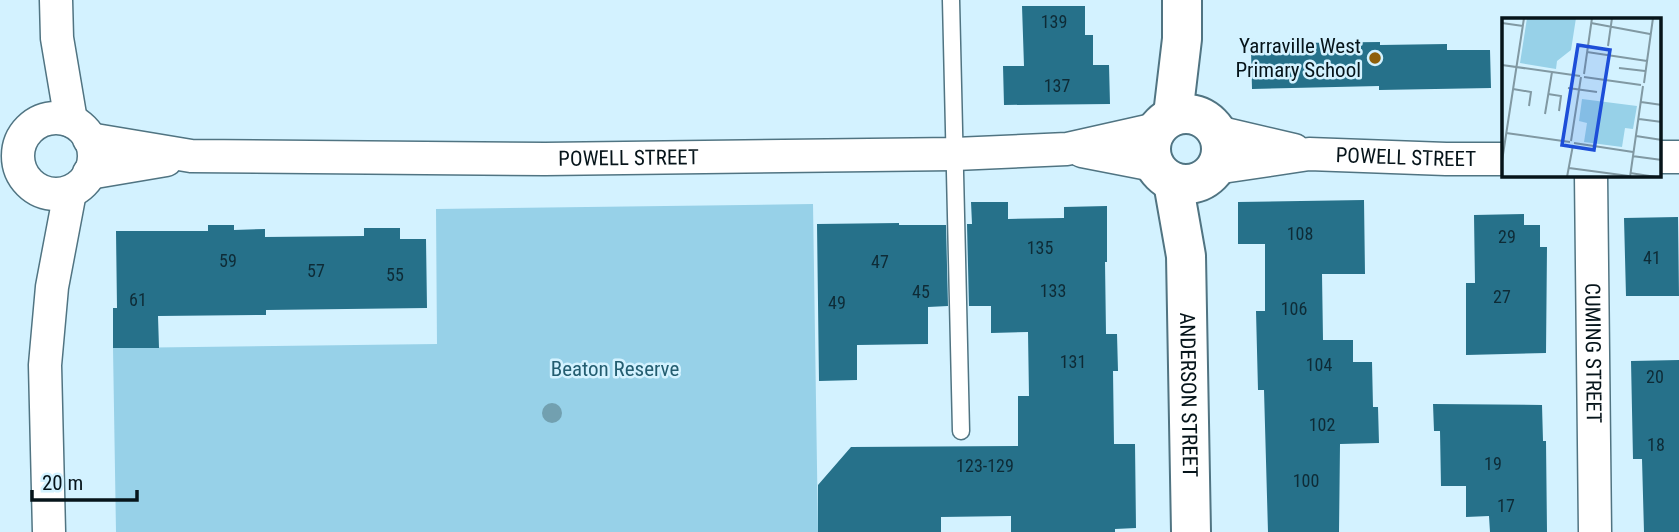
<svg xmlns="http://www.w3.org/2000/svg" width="1679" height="532" font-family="'Roboto Condensed',sans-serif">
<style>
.green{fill:#97d1e8}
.building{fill:#26718a}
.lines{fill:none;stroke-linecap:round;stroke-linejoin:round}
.lane-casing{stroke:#507482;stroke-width:19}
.street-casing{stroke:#507482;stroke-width:35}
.secondary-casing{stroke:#507482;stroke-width:42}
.lane{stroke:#fff;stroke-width:16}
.street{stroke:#fff;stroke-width:32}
.secondary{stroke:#fff;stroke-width:38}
.tree{fill:#72a0b0}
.poi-dot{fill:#8e5f09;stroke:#d3f2ff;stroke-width:2.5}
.labels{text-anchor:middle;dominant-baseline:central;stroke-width:5;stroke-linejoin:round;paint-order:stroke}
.number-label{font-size:18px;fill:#0e2b36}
.poi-label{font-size:21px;fill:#06141a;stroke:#d3f2ff;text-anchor:end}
.street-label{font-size:21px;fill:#06141a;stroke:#d3f2ff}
.park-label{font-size:21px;fill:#235d70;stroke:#d3f2ff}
.inset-road{fill:none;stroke:#8199a3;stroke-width:2}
.view{fill:#1d4ed8;fill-opacity:0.15;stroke:#1d4ed8;stroke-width:3.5}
.inset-edge{fill:none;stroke:#06141a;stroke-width:3.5}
</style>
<rect width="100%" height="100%" fill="#d3f2ff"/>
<path class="green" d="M813,204L818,532H116L113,348L437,344L436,209Z"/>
<path class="building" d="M1022,6H1085V35H1093V65H1109L1110,104L1004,105L1003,66H1024Z
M1380,42V45L1447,44V50H1490L1491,88L1379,90V86L1252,89L1251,50L1294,49L1293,43Z
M1364,200L1365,274H1322L1323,340H1353V362H1372L1373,407H1378L1379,443L1340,444L1339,532H1268L1264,390H1258L1256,311H1265V244H1238V202Z
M971,202H1008V219L1064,218V207L1107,206V262H1105L1106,334H1117L1118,371H1113L1114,444H1135L1136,528L1115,529V532H1011V516L941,517V532H818V485L851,447L1018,446V396H1029L1028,332L991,333V306H969L967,224H972Z
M1524,214V225H1540V247H1547L1546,353L1466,355V283H1475L1474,215Z
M1678,217L1679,296H1626L1624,218Z
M899,223V225H946L948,306L928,307V344L857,345V380L819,381L817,224Z
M208,225H234V230L265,229V237L364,236V228H400V239H426L427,308L266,310V315L158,316L159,348H113V308H117L116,231H208Z
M1679,360V532H1644L1642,459H1633L1631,361Z
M1433,404L1542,405L1543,441H1546L1547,532H1490L1489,516L1466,517V486H1441L1440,431H1434Z"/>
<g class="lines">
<g class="lane-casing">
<path id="lane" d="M951,0L961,431"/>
</g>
<g class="street-casing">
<g id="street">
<path d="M56,0L57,38L71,121"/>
<circle cx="56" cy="156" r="38"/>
<path d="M1217,132L1294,150"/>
<path id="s1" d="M89,139L191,156L545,159L955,154L1067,149L1156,129"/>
<path d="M1082,151L1154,165"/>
<path d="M1660,157H1679"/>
<path id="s2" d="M1215,168L1309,154L1446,159H1504"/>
<path d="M89,173L166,160"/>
<path id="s3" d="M1591,175L1595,532"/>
<path d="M49,532L45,365L52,287L70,192"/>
</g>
</g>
<g class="secondary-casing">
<g id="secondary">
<circle cx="1186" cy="149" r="35"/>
<path d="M1173,115L1182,39V0"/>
<path id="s4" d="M1173,182L1186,256L1191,532"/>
</g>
</g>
<use href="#lane" class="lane"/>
<use href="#street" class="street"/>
<use href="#secondary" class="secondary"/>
</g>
<circle class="tree" cx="552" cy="413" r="10"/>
<circle class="poi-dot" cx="1375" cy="58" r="7"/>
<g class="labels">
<g class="number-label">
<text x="1054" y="21">139</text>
<text x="1057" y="85">137</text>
<text x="1300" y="233">108</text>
<text x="1507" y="236">29</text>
<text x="1040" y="247">135</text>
<text x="1652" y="257">41</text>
<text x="228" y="260">59</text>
<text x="880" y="261">47</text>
<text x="316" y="270">57</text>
<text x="395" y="274">55</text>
<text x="1053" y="290">133</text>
<text x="921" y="291">45</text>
<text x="1502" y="296">27</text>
<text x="138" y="299">61</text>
<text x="837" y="302">49</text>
<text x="1294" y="308">106</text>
<text x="1073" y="361">131</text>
<text x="1319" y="364">104</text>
<text x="1655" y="376">20</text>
<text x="1322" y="424">102</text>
<text x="1656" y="444">18</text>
<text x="1493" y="463">19</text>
<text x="985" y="465">123-129</text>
<text x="1306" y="480">100</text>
<text x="1506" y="505">17</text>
</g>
<g class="poi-label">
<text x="1361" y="46">Yarraville West<tspan x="1361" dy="24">Primary School</tspan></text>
</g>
<g class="street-label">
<text stroke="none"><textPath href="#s2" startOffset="192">POWELL STREET</textPath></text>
<text stroke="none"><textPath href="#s1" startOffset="541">POWELL STREET</textPath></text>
<text stroke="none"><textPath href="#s3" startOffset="178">CUMING STREET</textPath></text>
<text stroke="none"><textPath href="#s4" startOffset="214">ANDERSON STREET</textPath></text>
</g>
<g class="park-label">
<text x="615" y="369">Beaton Reserve</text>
</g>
</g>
<g transform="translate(1502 18)">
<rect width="159" height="159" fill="#d3f2ff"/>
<path d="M25,0H74L69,32L55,43L54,51L18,45ZM80,81L135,88L131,111L123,110L120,129L82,124L85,105L77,103Z" fill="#97d1e8"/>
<path class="inset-road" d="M0,5L21,8M89,5L148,16M106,28L110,0M85,34L145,43M0,47L78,58M117,50L143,53M82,56L90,0M82,59L139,67M142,65L151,0M66,70L95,74M11,71L29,74L27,88M46,76L59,78L57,93M139,84L160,87M43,96L50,54M137,101L160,104M4,115L68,124M134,118L160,122M69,123L79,59M72,125L131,134M130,138L160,142M0,143L22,0M67,150L127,158M128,155L154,159M65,159L71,127M128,159L141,68"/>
<path class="view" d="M76,27L108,32L92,132L60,127Z"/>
<rect width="159" height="159" class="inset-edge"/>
</g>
<path d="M32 490v10h105v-10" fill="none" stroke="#06141a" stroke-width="3.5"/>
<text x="42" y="490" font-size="21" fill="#06141a" stroke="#d3f2ff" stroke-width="5" paint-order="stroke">20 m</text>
</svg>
